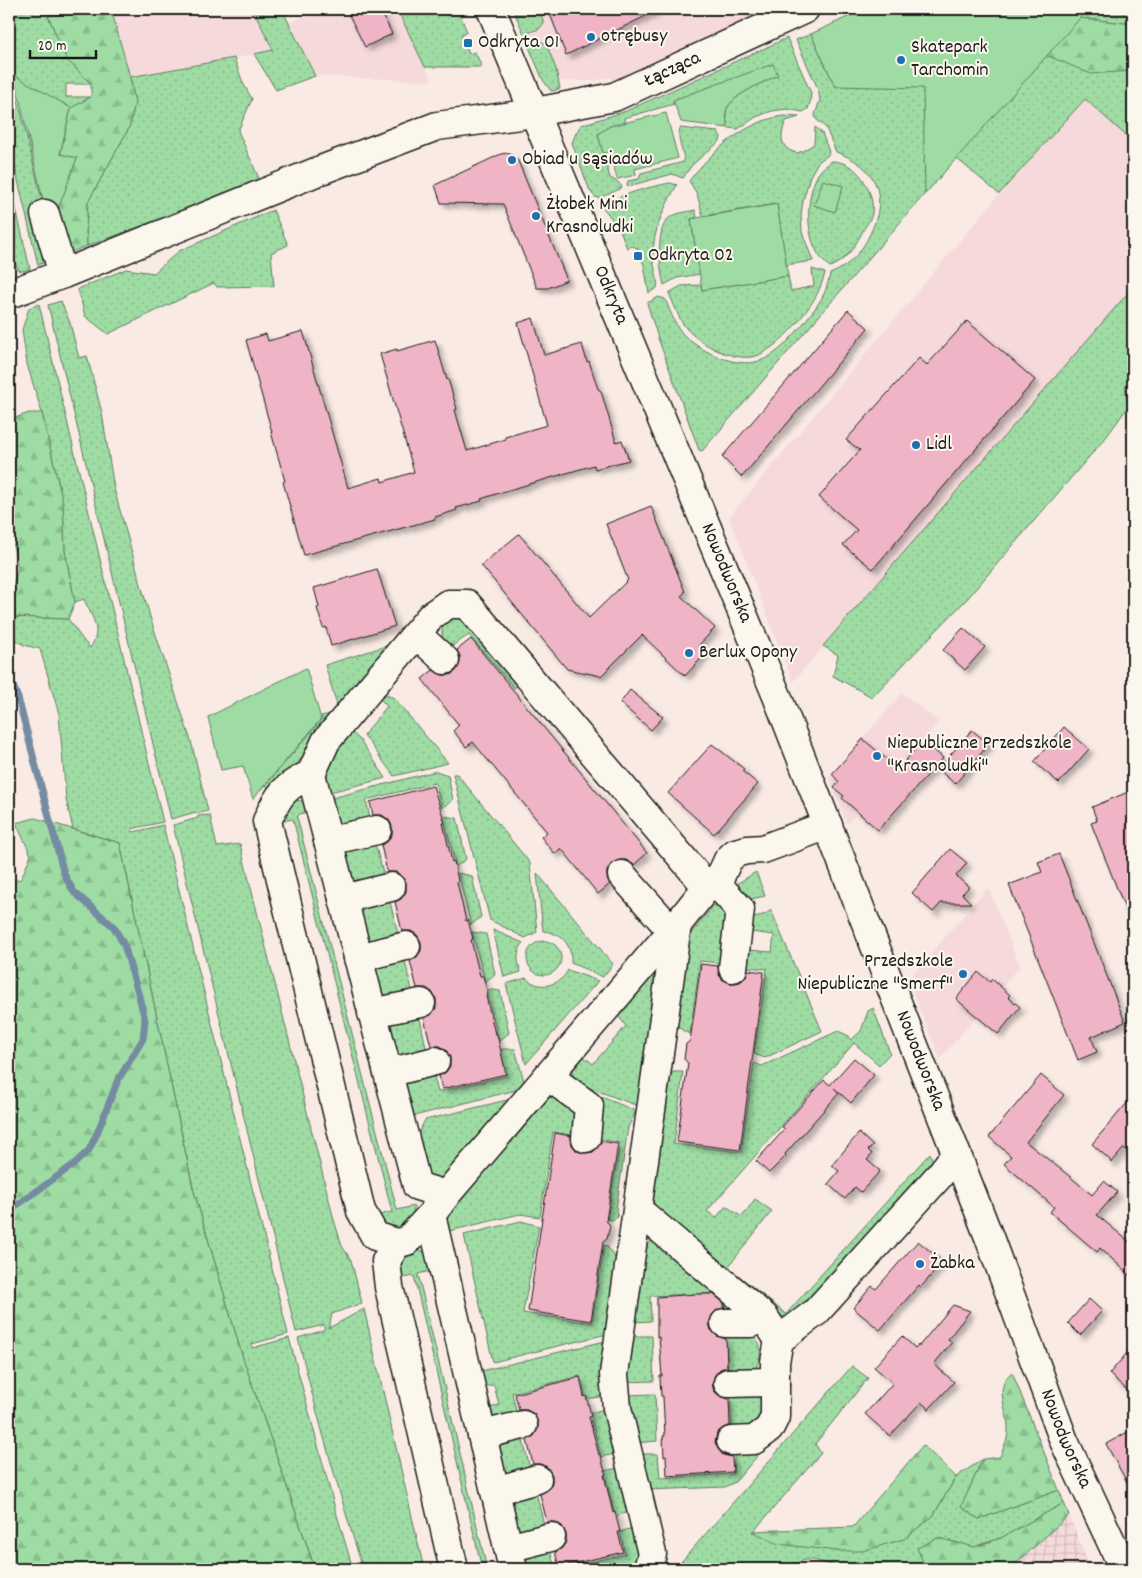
<svg xmlns="http://www.w3.org/2000/svg" width="1142" height="1578" font-family="Dekko,sans-serif">
<style>
.built{fill:#f6dadb}
.industrial{fill:url(#industrial-grid)}
.grass{fill:url(#grass-dots);stroke:#5d7c60}
.forest{fill:url(#forest-firs);stroke:#5d7c60}
.park{fill:#9edca4;stroke:#5d7c60}
.lines{fill:none;stroke-linecap:round;stroke-linejoin:round}
.stream{stroke:#758ba1;stroke-width:7}
.building{fill:#efb5c6;stroke:#1c1c1c;filter:url(#shadow)}
.minor-casing{stroke:#1c1c1c;stroke-width:31}
.minor{stroke:#fbf7ec;stroke-width:28}
.poi-dot{fill:#1f6fb2;stroke:#fbf7ec;stroke-width:2}
.labels{text-anchor:middle;dominant-baseline:central;stroke-width:4;stroke-linejoin:round;paint-order:stroke}
.poi-label{font-size:20px;fill:#1c1c1c;stroke:#fbf7ec;text-anchor:start}
.street-label{font-size:20px;fill:#1c1c1c;stroke:#fbf7ec}
</style>
<defs>
<pattern id="industrial-grid" width="8" height="8" patternUnits="userSpaceOnUse" patternTransform="scale(1.25)"><rect width="8" height="8" fill="#f6dadb"/><path d="M0 4h8M4 0v8" fill="none" stroke="#d2babb"/></pattern>
<pattern id="grass-dots" width="8" height="8" patternUnits="userSpaceOnUse" patternTransform="scale(1.25)"><rect width="8" height="8" fill="#9edca4"/><path d="M2 2h.1M6 6h.1" fill="none" stroke="#88bc8d" stroke-width="1.8" stroke-linecap="round"/></pattern>
<pattern id="forest-firs" width="22" height="20" patternUnits="userSpaceOnUse" patternTransform="scale(1.25)"><rect width="22" height="20" fill="#9edca4"/><path d="M5 1l3.5 6h-7zM16 11l3.5 6h-7z" fill="#88bc8d"/></pattern>
<filter id="shadow"><feDropShadow dx="4.5" dy="4.5" stdDeviation="2.5" flood-color="#0004"/></filter>
</defs>
<rect width="100%" height="100%" fill="#f9eae4"/>
<filter id="ink" filterUnits="userSpaceOnUse"><feTurbulence type="fractalNoise" baseFrequency=".02" numOctaves="2"/><feDisplacementMap in="SourceGraphic" scale="10" xChannelSelector="R" yChannelSelector="G"/><feConvolveMatrix kernelMatrix="1 2 1 2 8 2 1 2 1" color-interpolation-filters="sRGB"/></filter>
<g filter="url(#ink)">
<path class="built" d="M111,9H253L273,51L130,77Z
M319,9H397L432,81L315,76L290,23Z
M513,9H781L613,85L611,77L593,81H559L560,89L551,91L543,80Z
M1085,99L1133,142V287L793,682L729,517L999,194Z
M902,693L939,722L882,784L873,797L858,813L857,812L847,824L829,777Z
M988,887L1020,966L940,1059L908,980Z"/>
<path class="industrial" d="M1069,1515L1090,1569H1010Z"/>
<path class="grass" d="M9,9H87L48,16L67,60L91,84H66V97H91L71,108L12,75L45,213V262L38,265L9,142Z
M253,9H282L315,76L276,90L254,54L273,50Z
M397,9H462L459,12L467,32L461,35L469,54L475,52L482,67H425Z
M513,9H539L544,23L539,29L524,34Z
M1074,9H1133V24L1079,18L1129,71L1133,66V142L1085,99L999,194L956,158L702,451L699,450L658,338L647,303L659,297L665,299C670,310 674,323 682,333C697,350 736,369 759,361C777,356 791,338 803,324C817,305 825,299 830,274C848,267 862,252 870,234C889,196 877,166 836,152L826,128L816,119L815,115L820,100L818,89L796,40L811,34L835,86Z
M787,38L811,93L810,103L808,109L803,112L787,109L772,111L756,117L738,129L728,128C727,123 726,117 726,112C728,96 765,82 778,75L673,101L674,104L624,118L625,123L610,126L598,134L610,178L618,182L622,187L620,189L599,198L595,197L590,191L572,143L576,133L581,125L626,111Z
M542,42L546,43L556,69L560,89L551,91L543,80L529,47Z
M234,58L243,83L252,99L238,131L261,183L87,246L86,227L88,202L129,128L135,103L130,77Z
M783,116L799,117L786,121C780,135 779,149 797,153L803,151L814,144L815,127L822,133L829,152L828,155L818,162L810,176L803,201L801,215L802,232L813,261L786,265L777,204L703,216L697,194L689,181C711,152 746,121 783,116Z
M680,128L718,132L721,137L720,141L692,165L683,178L672,174L629,186L627,185L628,181L639,179L641,173L684,162C684,151 676,139 680,128Z
M832,161C852,162 864,176 870,194C872,200 873,207 872,214C871,218 868,223 865,227C856,244 849,259 830,267C804,249 804,199 818,174C822,168 827,165 832,161Z
M9,178L30,269L22,271L18,270L9,246Z
M670,183L677,185C664,208 653,230 653,256C653,267 659,278 657,288L649,293L644,265L638,249L633,246L627,248L620,230L602,206C621,194 649,187 670,183Z
M273,210L288,245L271,253L274,286L217,287L214,283L108,334L85,316L78,289L126,269L154,273L179,251Z
M695,210L697,217L691,219L700,274L677,278L664,285C660,270 655,231 668,219C674,213 687,212 695,210Z
M812,269L825,273C819,295 811,305 797,323C786,335 774,348 759,355C737,364 700,345 686,328C678,318 674,304 669,293L681,286L701,285L702,290L788,276L791,291L814,286Z
M1133,287V375L1125,386L1128,407L1107,436L966,600L872,697L833,676L838,655L823,646Z
M61,301L70,323L79,358L87,356L102,413L114,489L151,620L191,741L208,811L197,814L196,812L171,819L48,305Z
M39,304L163,822L131,829L134,832L163,825L288,1334L252,1344V1348L289,1338L334,1505L353,1569H315L241,1352L193,1188L120,843L73,829L66,799L59,714L40,649L24,645L9,636V632L15,617L68,619C76,629 81,639 90,648C103,629 92,618 84,599L75,602L65,552L63,503L42,413L27,364L22,330L29,308Z
M456,611L521,683L514,688L469,635L447,649L442,635V618Z
M392,644L340,715L325,665Z
M379,694H384L394,698L448,763L394,776L364,735L387,706L377,696Z
M331,714L334,721L272,792L266,785L322,719L321,716Z
M349,730L360,740L386,778L326,793L324,758Z
M436,771L448,775L453,800L442,808L435,783L366,800L371,823L340,826L334,821L328,799Z
M453,774H457L530,863L537,932L525,938L490,920Z
M293,800L304,801L314,811L300,814L297,817L397,1210L414,1206L413,1216L403,1228L389,1229L375,1216L392,1212L293,819L277,822Z
M210,815L217,847L240,844L334,1220L342,1246L351,1260L362,1303L332,1314L329,1328L364,1309L424,1569H363C339,1493 317,1416 298,1338L324,1330V1325L296,1332L173,825L198,818V816Z
M443,816L457,818L466,859L456,867Z
M373,837L386,883L358,887L348,879L342,858L346,849Z
M756,872L765,896L751,899L740,891L738,883Z
M458,873L472,876L481,917L471,925Z
M537,873L613,964L603,977L571,963C572,944 562,933 543,931Z
M388,894L400,942L373,946L363,938L357,915L360,906Z
M714,905C734,908 723,948 721,963L700,961L690,1034L682,1030L673,1020L685,941Z
M771,910L822,1031L765,1058L754,1054L767,969L746,967L748,950L772,952L774,935L751,932L753,918L766,914Z
M493,930L523,943C516,954 517,961 521,972L504,977Z
M472,932L486,934L495,974L485,982Z
M527 958a17 17 0 1 1 34 0a17 17 0 1 1-34 0Z
M403,953L414,998L395,1003L377,994L371,974L375,964Z
M568,970L598,981L526,1064L506,984L526,978C539,991 560,986 568,970Z
M652,972L662,976L638,1106L582,1085L573,1075L572,1064L578,1056H583L593,1064L626,1026L616,1013Z
M486,989L500,991L509,1033L499,1041Z
M873,1008L890,1053L879,1065L854,1043L707,1211L716,1218L726,1206L742,1217L755,1199L772,1211L728,1267L786,1314L930,1153L934,1165L800,1314L790,1317L780,1316L664,1226L651,1196L665,1078L673,1072H683L674,1144L741,1152L754,1063L762,1066L838,1031L849,1036L851,1040L861,1031L868,1011Z
M418,1009L428,1057H392L386,1027L396,1014Z
M504,1049H515L524,1081L516,1090L414,1116L405,1111L401,1086L405,1079L432,1069L438,1092L506,1076L500,1050Z
M590,1092L636,1111L628,1127L616,1210L618,1217L612,1220H607L620,1143L599,1139L603,1105Z
M549,1097L557,1098L576,1113L575,1136L553,1132L540,1217L520,1214L445,1232L444,1212L540,1098Z
M507,1100L512,1106L451,1176L440,1180L429,1178L412,1135L418,1134L425,1120Z
M521,1221L539,1226L523,1313L592,1323L604,1245L607,1246L622,1268L607,1334L493,1362L464,1235Z
M653,1240L743,1303L725,1317L724,1293L650,1296L651,1321L634,1322L641,1249Z
M418,1249L427,1253L435,1270L418,1274L487,1569H482L414,1276L398,1279C397,1258 398,1257 418,1249Z
M725,1329C733,1330 745,1331 752,1335C766,1344 760,1364 752,1374L728,1376Z
M627,1336H652L654,1381L622,1382Z
M605,1341V1396L586,1399L580,1376L512,1393L518,1419L493,1420L486,1409L499,1405L494,1385L481,1387L477,1372Z
M852,1366L868,1378L815,1444L821,1453L753,1532L799,1545L837,1551L933,1516L956,1477L983,1459L961,1507L979,1519L1059,1490L1064,1503L1001,1538L974,1547L938,1538L918,1548L926,1569H844L814,1560H805L793,1564L788,1569H675Z
M730,1388C760,1393 764,1392 761,1424L732,1435Z
M655,1394L657,1441L634,1443L623,1395Z
M608,1408L619,1453L601,1457L590,1413Z
M521,1432L532,1477L504,1475L496,1449L501,1436Z
M765,1447L735,1482L725,1487L649,1490L638,1454H658L660,1478L733,1474L735,1448Z
M623,1467L634,1511L615,1516L604,1471Z
M535,1488L546,1533L517,1532L511,1499Z
M638,1526L643,1563L622,1569H561L625,1554L620,1532Z
M549,1546L555,1569H523C526,1550 532,1550 549,1546Z"/>
<path class="forest" d="M87,9H111L130,77L135,103L129,128L88,202L86,227L87,246L66,254L53,210L77,158L60,155L71,108L91,97V84L67,60L48,16Z
M1079,18L1133,24V66L1129,71L1091,74L1046,55Z
M29,413H42L63,503L65,552L75,602L68,619L15,617L11,592L18,568L9,526V420Z
M35,818L120,843L193,1188L241,1352L315,1569H9V882L21,879L31,855L16,823Z
M1012,1372L1059,1490L979,1519L961,1507L983,1459L1000,1457C1003,1449 1008,1439 1008,1431C1009,1409 992,1389 1012,1372Z
M923,1445L956,1477L933,1516L904,1539L862,1551H837L778,1544L752,1531L853,1527Z
M1064,1503L1069,1515L1010,1569H926L917,1548L938,1538L974,1547L1001,1538Z"/>
<path class="park" d="M865,9H1088L925,194L923,88L835,86L811,34Z
M773,64L778,75C765,82 728,96 726,112C726,117 727,123 728,128L681,122L673,100Z
M14,75L71,108L60,154L77,158L59,207L46,213Z
M666,113L678,158L635,169L636,175L617,179L610,152L603,153L598,134L610,126Z
M823,180L843,186L835,212L814,205Z
M777,204L788,276L702,290L691,219Z
M306,668L321,719L253,799L243,766L221,770L208,717Z"/>
<g class="lines">
<path class="stream" d="M9,681L12,683L18,698L64,874L74,892L114,927L124,945L139,996L145,1020L143,1039L118,1080L98,1131L89,1150L73,1165L9,1211"/>
</g>
<path class="building" d="M346,9H380L392,34L365,47Z
M548,9H660L566,55Z
M507,153L512,155L518,161L567,280L548,288H537L503,204L441,203L435,185L501,154Z
M848,310L868,328L742,477L722,457Z
M533,318L544,355L582,344L587,362L589,361L598,389L601,391L616,442L622,440L629,460L595,469L594,465L502,492L481,499L482,501L456,508L457,510L435,517V519L304,555L283,482L285,481L271,432H272L246,340L266,334L268,341L303,331L348,488L381,478L382,482L414,472L380,354L397,349V351L435,340L447,380L448,379L457,409L455,410L467,451L506,439L505,437L547,425L518,323Z
M967,321L1035,380L873,569L843,545L857,530L819,497L860,450L846,440L919,358L927,365Z
M651,506L685,592L681,596L715,628L698,646L706,653L685,676L642,635L601,676L567,669L481,565L519,534L589,618L628,580L606,524Z
M377,569L395,626L331,646L326,627L323,628L317,608L319,607L314,588Z
M963,628L985,647L965,670L943,650Z
M471,639L647,853L634,865L626,860H619L612,863L607,871V878L610,884L598,894L561,848L555,854L541,837L547,832L473,742L466,747L460,739L453,731L459,725L422,679L433,670L442,675H450L456,671L460,663V656L457,650Z
M630,690L663,717L651,730L620,703Z
M1064,727L1089,749L1059,783L1034,762Z
M972,730L989,744L955,784L938,769Z
M863,739L898,769L923,740L943,758L878,830L842,798L844,796L834,788L839,782L832,774Z
M712,744L744,769L742,771L758,784L714,834L668,793Z
M433,786L445,823H443L452,862L454,861L458,881L457,882L466,921L468,920L473,939L471,940L480,976H483L488,995L486,996L495,1034H497L506,1074L442,1089L439,1076L446,1072L450,1066V1057L446,1050L440,1046H431L424,1018L431,1015L436,1008V999L432,992L426,988H417L410,961L416,958L421,951V942L417,935L411,931H402L395,902L401,899L406,892V883L402,876L396,872H387L381,845L387,842L392,835V826L389,820L382,815H373L370,802Z
M1133,790V926H1132L1091,823L1097,821L1092,807Z
M950,849L967,863L956,876L969,887L962,894L971,903H941L933,912L912,893Z
M1059,854L1125,1022L1091,1037L1097,1052L1078,1060L1009,885L1042,872L1038,862Z
M701,964L718,966L719,975L723,980L731,983L740,982L746,977L748,970L764,972L740,1150L677,1142L688,1063L684,1059L686,1044L690,1041Z
M978,972L990,982L992,979L1010,995L1008,997L1020,1007L998,1034L956,999Z
M854,1058L874,1075L851,1103L834,1088L839,1093L785,1154L786,1156L769,1173L756,1161L785,1129L782,1127L824,1080L830,1085Z
M1041,1075L1064,1095L1026,1142L1068,1175L1092,1195L1104,1181L1117,1192L1097,1215L1133,1245V1278L1100,1248L1097,1252L1050,1212L1054,1207L1004,1164L1011,1156L989,1137Z
M1133,1096V1157L1124,1148L1111,1163L1110,1160L1092,1144Z
M555,1133L571,1136L572,1145L577,1151L584,1153L593,1152L598,1147L601,1141L618,1144L606,1221L610,1225L607,1239L603,1242L591,1321L528,1311Z
M859,1133L873,1146L868,1150L872,1154L867,1160L880,1171L861,1192L855,1187L845,1199L828,1184L839,1171L832,1165Z
M918,1241L943,1262L921,1287L919,1285L880,1330L853,1308L872,1286L876,1289Z
M696,1294H713L724,1303V1308L717,1310L712,1315L709,1323L711,1330L717,1336L726,1339L727,1367L720,1369L715,1375L712,1384L714,1391L720,1396L729,1399L730,1425L723,1428L717,1433L715,1442L718,1449L723,1455L732,1457L733,1472L667,1476L666,1456L664,1457L663,1436H665L663,1396H661L660,1376H662L659,1337H657V1297Z
M1089,1299L1102,1311L1080,1335L1068,1323Z
M953,1305L970,1311L948,1339L952,1342L934,1364L954,1382L929,1409L921,1402L890,1436L865,1414L893,1383L874,1367L902,1336L915,1348L918,1345L919,1346Z
M1133,1346V1395L1109,1374Z
M580,1377L584,1397L586,1396L589,1407L591,1416L589,1417L599,1455H601L603,1465L606,1474L604,1475L613,1513L615,1512L620,1532H618L623,1552L559,1567L555,1552L562,1548L566,1542V1534L562,1526L555,1522H547L540,1494L549,1489L552,1482V1475L547,1467L540,1464H533L527,1440L534,1436L538,1429V1422L534,1414L527,1410H519L515,1394Z
M1133,1429V1493L1106,1444Z"/>
<g class="lines">
<g class="minor-casing">
<g id="minor">
<path id="s1" d="M491,9L777,696L989,1237L1064,1441L1124,1569"/>
<path d="M45,214L63,274"/>
<path id="s2" d="M9,294L63,274L321,170L437,126L520,115L614,97L805,9"/>
<path d="M416,634L445,660"/>
<path d="M311,774C285,786 278,795 267,821L361,1211L375,1236L397,1243L407,1241L431,1215L446,1195"/>
<path d="M328,841L377,830"/>
<path d="M622,875L672,931"/>
<path d="M714,881L740,909L733,968"/>
<path d="M707,887L467,604H448L431,616L326,741L311,774L417,1186L446,1195L672,931L707,887L721,875L728,860L735,853L747,850L763,849L828,825"/>
<path d="M343,899L391,887"/>
<path d="M358,958L406,946"/>
<path d="M372,1013L421,1003"/>
<path d="M388,1073L435,1061"/>
<path d="M548,1076L589,1106L586,1138"/>
<path d="M638,1210L764,1317L779,1340L816,1312L939,1176L956,1154"/>
<path d="M431,1215L513,1569"/>
<path d="M397,1243L386,1261L389,1287L454,1569"/>
<path d="M725,1323H751L764,1317"/>
<path d="M728,1383L775,1382"/>
<path d="M482,1435L523,1425"/>
<path d="M731,1441L754,1440L769,1429L775,1417V1362L779,1340"/>
<path d="M495,1491L537,1479"/>
<path d="M508,1548L551,1537"/>
<path d="M648,1569L652,1554L617,1408L614,1374L677,925"/>
</g>
</g>
<use href="#minor" class="minor"/>
</g>
</g>
<g class="poi-dot">
<circle cx="591" cy="37" r="5"/>
<rect x="463" y="38" width="10" height="10" rx="2.5"/>
<circle cx="901" cy="60" r="5"/>
<circle cx="512" cy="160" r="5"/>
<circle cx="536" cy="216" r="5"/>
<rect x="633" y="251" width="10" height="10" rx="2.5"/>
<circle cx="916" cy="445" r="5"/>
<circle cx="689" cy="653" r="5"/>
<circle cx="877" cy="756" r="5"/>
<circle cx="963" cy="974" r="5"/>
<circle cx="920" cy="1264" r="5"/>
</g>
<g class="labels">
<g class="poi-label">
<text x="601" y="37">otrębusy</text>
<text x="478" y="43">Odkryta 01</text>
<text x="911" y="48">Skatepark<tspan x="911" dy="23">Tarchomin</tspan></text>
<text x="522" y="160">Obiad u Sąsiadów</text>
<text x="546" y="205">Żłobek Mini<tspan x="546" dy="23">Krasnoludki</tspan></text>
<text x="648" y="256">Odkryta 02</text>
<text x="926" y="445">Lidl</text>
<text x="699" y="653">Berlux Opony</text>
<text x="887" y="744">Niepubliczne Przedszkole<tspan x="887" dy="23">"Krasnoludki"</tspan></text>
<text x="953" y="962" text-anchor="end">Przedszkole<tspan x="953" dy="23">Niepubliczne "Smerf"</tspan></text>
<text x="930" y="1264">Żabka</text>
</g>
<g class="street-label">
<text stroke="none"><textPath href="#s2" startOffset="704">Łącząca</textPath></text>
<text stroke="none"><textPath href="#s1" startOffset="310">Odkryta</textPath></text>
<text stroke="none"><textPath href="#s1" startOffset="611">Nowodworska</textPath></text>
<text stroke="none"><textPath href="#s1" startOffset="1136">Nowodworska</textPath></text>
<text stroke="none"><textPath href="#s1" startOffset="1541">Nowodworska</textPath></text>
</g>
</g>
<rect width="1142" height="1578" fill="none" stroke="#fbf7ec" stroke-width="30"/>
<rect x="15" y="15" width="1112" height="1548" fill="none" stroke="#1c1c1c" stroke-width="2" filter="url(#ink)"/>
<path d="M30 50v8h66v-8" fill="none" stroke="#1c1c1c" stroke-width="2.5"/>
<text x="38" y="50" font-size="15" fill="#1c1c1c" stroke="#fbf7ec" stroke-width="4" paint-order="stroke">20 m</text>
</svg>
